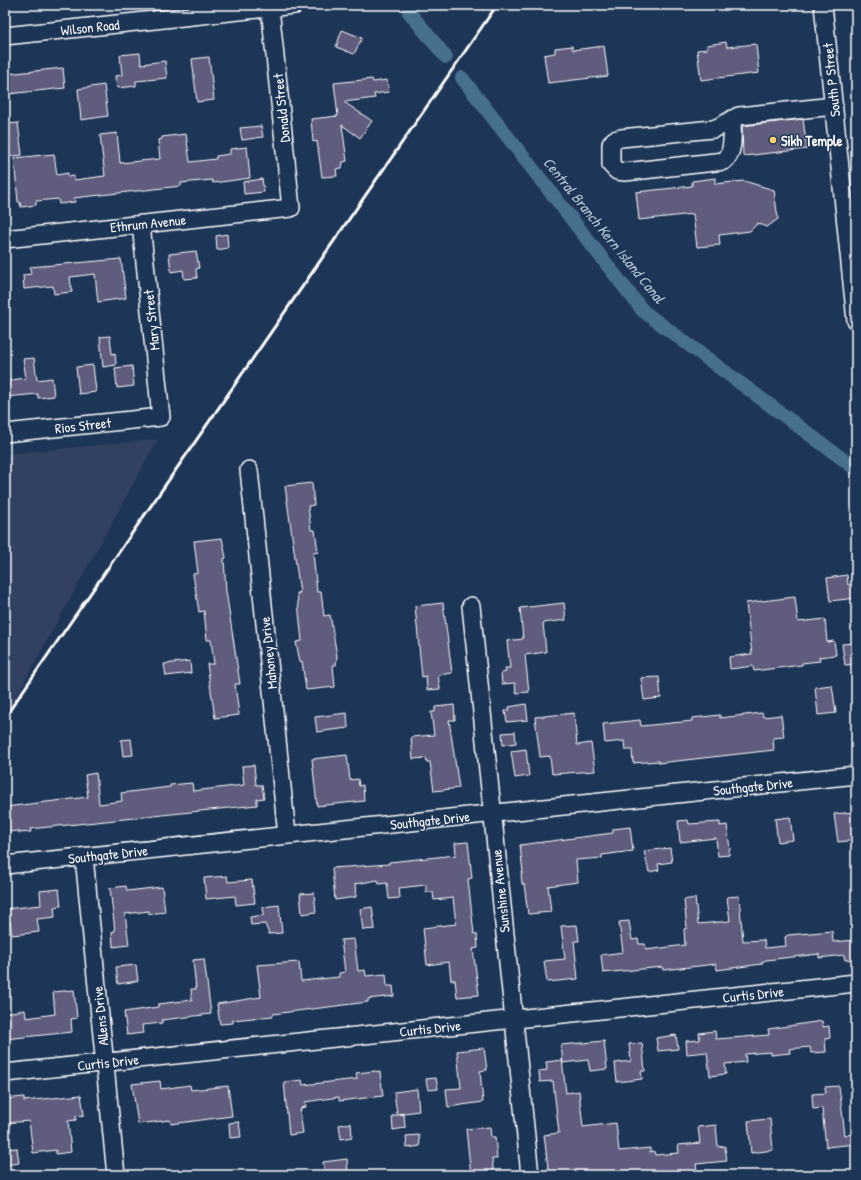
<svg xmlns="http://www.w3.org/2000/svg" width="861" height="1180" font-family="'Patrick Hand',sans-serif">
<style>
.built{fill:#304162}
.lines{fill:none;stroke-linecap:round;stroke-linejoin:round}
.canal{stroke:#476f8f;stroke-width:14}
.building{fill:#5e5c7d;stroke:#fff}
.minor-casing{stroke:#fff;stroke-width:20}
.minor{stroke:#1d3557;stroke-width:17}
.rail{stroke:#fff;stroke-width:3}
.poi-dot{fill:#ffd166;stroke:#1d3557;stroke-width:1.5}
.labels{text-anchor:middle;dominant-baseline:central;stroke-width:3;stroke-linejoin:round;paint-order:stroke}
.street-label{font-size:14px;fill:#fff;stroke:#1d3557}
.poi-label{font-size:14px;font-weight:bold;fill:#fff;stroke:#1d3557;text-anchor:start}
.water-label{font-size:15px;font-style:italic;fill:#b5c5d2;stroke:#1d3557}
</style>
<rect width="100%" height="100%" fill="#1d3557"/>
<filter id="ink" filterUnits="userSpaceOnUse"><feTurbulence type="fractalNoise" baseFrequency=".025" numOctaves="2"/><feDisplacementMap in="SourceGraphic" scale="8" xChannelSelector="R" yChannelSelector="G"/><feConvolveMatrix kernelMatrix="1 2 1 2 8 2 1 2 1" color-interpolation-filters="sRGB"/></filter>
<g filter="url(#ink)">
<path class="built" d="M158,439L5,717V454Z"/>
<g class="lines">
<path class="canal" d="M409,12L446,57
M462,78L643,311L856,469"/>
</g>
<path class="building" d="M342,30L362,38L354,54L336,47Z
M726,42L727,47L756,44L759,73L701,80L697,50L707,49V45Z
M572,46L573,50L604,46L608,76L548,83L544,55L555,53V48Z
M140,53L141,64L165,61L167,78L136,81V86L117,88L115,76L122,75L120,55Z
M209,57L214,100L197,102L192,59Z
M63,68L65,88L8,94L6,74Z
M372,79L373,82L387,80L389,92L374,94L375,98L344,102L372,121L360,138L342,125L347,161L343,162L342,168L336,169L337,176L322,177L317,141L313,142L311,119L338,116L334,83Z
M104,85L108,116L81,120L78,89Z
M803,119L807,149L743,156L742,126Z
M18,123L22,155L5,157V144H10L8,124Z
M261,126L263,137L242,140L240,128Z
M117,133L120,163L160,159L158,140L162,139V137L186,134L190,162L216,159V156L230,154V149L247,147L250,178L213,183L212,180L181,183V186L74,198L75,202L59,204L58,199L36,201V205L21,207L20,202H18L14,158L54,154L57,175L68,173V177L74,176V180L105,176L100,135Z
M715,178V184L744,181L774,190L778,219L767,227L758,223L750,231L719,235L720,245L697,247L693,214L639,220L636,192L692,186V181Z
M262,179L264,192L244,194L243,182Z
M227,234L228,248L217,250L216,236Z
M196,251L199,268L196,269L197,278L184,279L183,270L171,272L169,254Z
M121,259L126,298L98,302L95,274L70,277L72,292L54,294L53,286L24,289L23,275L31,274L30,267Z
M110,336L112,354L115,353L116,365L103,367L100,337Z
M34,358L37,380L52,378L54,396L38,398V394L5,397V385L10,384V380L26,378L23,359Z
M93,365L96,392L79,394L76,367Z
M132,366L134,386L117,388L115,368Z
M312,483L314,505L308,506L311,530H315L318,552L313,553L317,592H321L324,616L330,615L337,656L336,665H333L335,687L306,690L302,661L300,662L296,642L302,641L297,593H300L285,486Z
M222,538L226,558L224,559L226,591L240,684H235L239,715L215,718L207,664H214L211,640H207L204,611L199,612L193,574L198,573L194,541Z
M847,575L848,585L856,584V598L830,601L827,578Z
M795,597L798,622L825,619L827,642L834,641L836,655L819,657L820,661L802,663V665L754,671L753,666L730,669L729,657L752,654L746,603Z
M443,603L452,673L438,675L440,689L427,690L426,676L422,677L415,606Z
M564,603L566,620L543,623L546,652L525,655L529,692L516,693L515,683L502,684L501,673L506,672L505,668H510L507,641L523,639L520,608Z
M856,643V664L845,665L842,644Z
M190,661L191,673L166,676L164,664Z
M659,677L661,698L644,700L641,678Z
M832,685L836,713L818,715L815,687Z
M526,704L528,720L507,722L505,711L509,710V707Z
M454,705L455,720H449L459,788L434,791L430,762H427L426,758L413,759L411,737L434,735L431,712H435V707Z
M347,713L348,728L317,732L315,717Z
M574,713L577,745L591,743L595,771L552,774L550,756L540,757L535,717Z
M762,713L763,717L781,715L784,737L773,738L774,750L659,763V761L633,763L632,750H625L624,741L605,743L603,724L640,720L641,726L692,721V718L720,715V718Z
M515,732L516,743L503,745L502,733Z
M131,739L133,755L123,756L121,740Z
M526,749L529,776L515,778L511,751Z
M347,755L350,780L358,779L359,786L363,785L364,801L317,806L312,759Z
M254,765L256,785H262L264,798L257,799V805L30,829L31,832L19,833V831L5,832V807L88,797L85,775L96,773L99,804L122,801L121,793L170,787V785L192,783L193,791L244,785L242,766Z
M855,812L856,840L838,842L834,814Z
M790,817L793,840L778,842L775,819Z
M688,820L689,824L720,822V826L727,825L730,850H729V855L718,856L716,838L680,842L678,821Z
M630,827L633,851L602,855V858L576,860L578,882L548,886L551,912L528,914L524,884H522L521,873H523L520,845L613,833V829Z
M468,842L472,878L468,879L474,934H477L478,948L473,949L479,995L457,997L455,980H451L449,962L427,965L423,928L456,924L453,898L434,900L433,892H426V885L399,888L400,898L389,899L387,883L379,884L378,880L355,884L356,897L335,900L332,868L389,864V862L456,855L455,843Z
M670,848L672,862L658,864L659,870L649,872L644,851Z
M227,876L228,882L252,880L255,903L236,905L235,896L206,899L204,878Z
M126,886L127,891L162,887L165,912L149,914V911L125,914L129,945L113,947L112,932L115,931L110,888Z
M59,889L61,906L54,907L55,917L37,919L39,932L12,935L10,921L5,922V909L41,905L40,891Z
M314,893L316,912L302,914L300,894Z
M739,896L743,941L764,940L765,948L786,946L785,937L788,935L832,931L833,942L856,940V959L845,960L844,955L819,958V954L766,960L762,962V964L717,970L716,964L663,970L662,967L603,973L601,955L623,952L619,922L629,921L632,940L638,939L639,944H645L646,950L685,945L684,929L687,928L684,900L695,898L698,924L730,921L727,897Z
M279,905L282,933L269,934L265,924L251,925L250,917L264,915L263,907Z
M372,907L375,929L363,930L360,909Z
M577,925L579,941H574L578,979L547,982L544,961L565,959L561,926Z
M354,939L358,971L365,970L366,976L386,974L387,986H393L394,996L368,999V1002L360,1003L273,1014V1016L233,1020V1023L220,1024L217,1004L261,997L257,965L299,962L301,981L339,977V973L345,972L341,940Z
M204,959L211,1014L162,1020V1023L142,1025L143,1033L127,1035L124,1012L158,1007V1004L192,1000L191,989H196L193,960Z
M136,965L138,981L118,984L116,967Z
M74,990L77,1018L71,1019L72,1032L5,1039V1013L25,1010L26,1018L55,1014L53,992Z
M822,1021L823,1027L829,1026L830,1038L825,1039L826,1052L811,1053L810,1047L789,1049L790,1053L771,1055V1052L745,1054L746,1062L725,1064L726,1074L710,1076L707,1052L687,1054L686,1041L700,1040L699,1033L715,1031L716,1039L744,1037L769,1035L768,1029Z
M676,1035L678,1049L658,1051L656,1038Z
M604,1041L607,1069L590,1071L588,1060L563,1063L561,1045Z
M642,1043L645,1071H641L642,1079L617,1082L615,1063L631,1061L629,1044Z
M484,1048L487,1070L480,1071L483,1102L448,1107L446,1089L461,1088L457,1051Z
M562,1060L566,1093L579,1091L583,1127L616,1123L619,1151L650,1148V1152L654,1151L655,1155L679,1153L678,1145L700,1143L698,1127L716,1125L718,1147L725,1146L727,1161L696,1164L697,1172L675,1175H602V1172L577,1175H549L544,1135L559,1133L553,1081L540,1082L539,1071L547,1070L546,1062Z
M375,1071L380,1072L383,1096L339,1101V1097L305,1102L306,1107L301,1108L300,1113L303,1133L289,1135L284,1082L302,1080L303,1085L357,1079L356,1073Z
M436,1078L438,1089L428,1090L426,1079Z
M160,1081L161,1089L190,1085L191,1090L228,1086L232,1116L171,1124L170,1120L138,1124L132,1084Z
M839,1086L845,1135L856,1134V1144L826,1147L822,1108L813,1109L812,1094L826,1093L825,1087Z
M417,1089L419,1111L397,1114L394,1092Z
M81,1095L84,1115L76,1116V1120L68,1121L71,1152L56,1154V1150L33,1153L29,1121L5,1123V1099L24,1097V1101Z
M404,1114L405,1128L393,1130L392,1116Z
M770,1119L773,1150L751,1153L748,1121Z
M239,1122L241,1137L230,1138L229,1123Z
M351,1123L352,1137L341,1139L339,1125Z
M490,1127L491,1137H495L497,1159H492L494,1175H471L466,1129Z
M419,1135L420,1146L407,1148L406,1136Z
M17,1148L19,1163L5,1165V1149Z
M347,1159L348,1173L325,1175L323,1162Z"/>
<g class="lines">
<g class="minor-casing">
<path id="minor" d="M823,5L856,321
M5,36L295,5
M732,119C732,131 735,153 724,161L625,172L617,171L611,165V144L614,140L621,138L713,129C723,126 730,120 739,116L834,106
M5,239L291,208L270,8
M5,433L161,417L141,224
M249,470L287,835
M471,606L530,1175
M84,857L116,1175
M5,865L856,775
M5,1073L856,983"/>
</g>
<use href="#minor" class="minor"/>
<path class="rail" d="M5,717L497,5"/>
</g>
</g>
<circle class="poi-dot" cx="773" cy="140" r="4"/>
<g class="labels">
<g class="street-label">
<text transform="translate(90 27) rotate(-6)">Wilson Road</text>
<text transform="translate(831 80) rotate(-96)">South P Street</text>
<text transform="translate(281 108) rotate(-96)">Donald Street</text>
<text transform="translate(148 223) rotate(-6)">Ethrum Avenue</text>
<text transform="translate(151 320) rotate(-96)">Mary Street</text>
<text transform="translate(83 425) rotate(-6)">Rios Street</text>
<text transform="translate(268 653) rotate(-96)">Mahoney Drive</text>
<text transform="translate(753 786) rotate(-6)">Southgate Drive</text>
<text transform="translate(430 820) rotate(-6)">Southgate Drive</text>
<text transform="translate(108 854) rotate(-6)">Southgate Drive</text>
<text transform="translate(500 891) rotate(-96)">Sunshine Avenue</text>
<text transform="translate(753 994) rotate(-6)">Curtis Drive</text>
<text transform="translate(100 1016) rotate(-96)">Allens Drive</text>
<text transform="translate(430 1028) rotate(-6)">Curtis Drive</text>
<text transform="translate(108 1062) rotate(-6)">Curtis Drive</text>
</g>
<g class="poi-label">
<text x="781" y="140">Sikh Temple</text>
</g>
<g class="water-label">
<text transform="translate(604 230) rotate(51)">Central Branch Kern Island Canal</text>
</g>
</g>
<rect width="861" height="1180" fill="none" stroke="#1d3557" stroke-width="20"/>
<rect x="10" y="10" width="841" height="1160" fill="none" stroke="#fff" stroke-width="1.5" filter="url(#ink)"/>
</svg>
